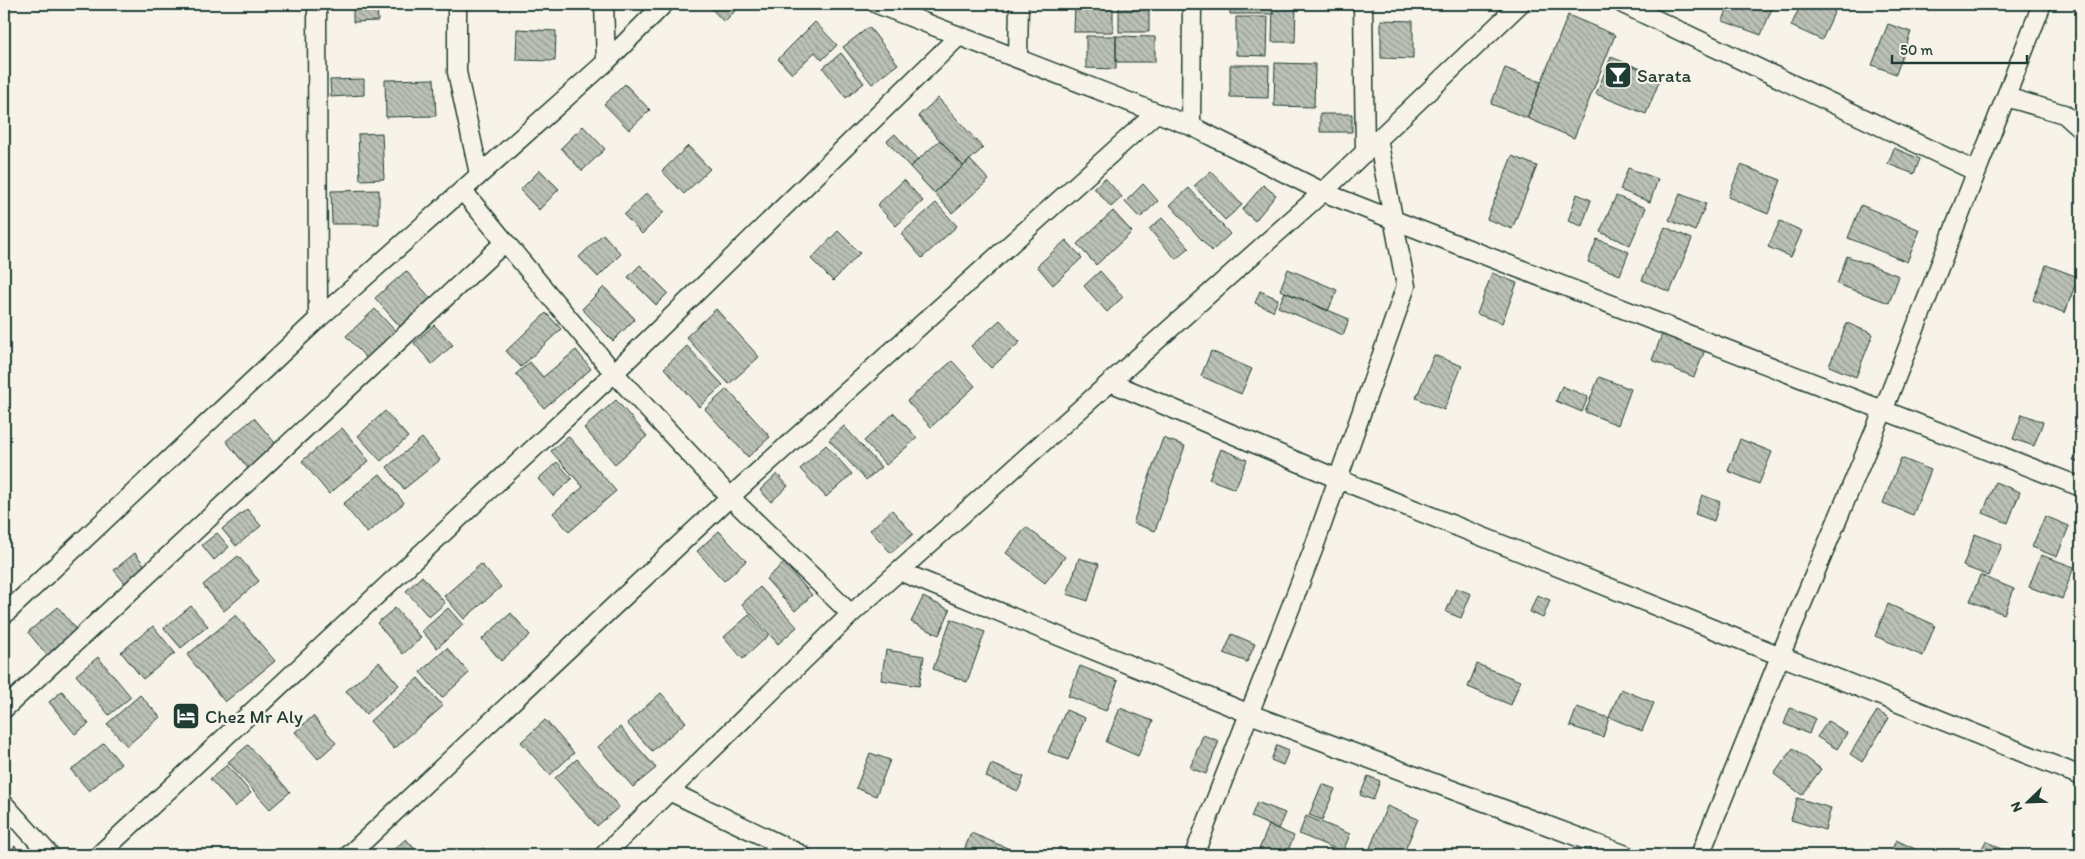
<svg xmlns="http://www.w3.org/2000/svg" width="2085" height="859" font-family="Itim,sans-serif">
<style>
.building{fill:url(#building-back-hatch);stroke:#1f3d34}
.lines{fill:none;stroke-linecap:round;stroke-linejoin:round}
.street-casing{stroke:#1f3d34;stroke-width:21}
.street{stroke:#f7f3e8;stroke-width:18}
.labels{text-anchor:middle;dominant-baseline:central;stroke-width:4.5;stroke-linejoin:round;paint-order:stroke}
.poi-label{font-size:19px;fill:#1f3d34;stroke:#f7f3e8;text-anchor:start}
</style>
<defs>
<pattern id="building-back-hatch" width="6" height="6" patternUnits="userSpaceOnUse" patternTransform="scale(1.25)"><rect width="6" height="6" fill="#bbc1b6"/><path d="M-1 5l2 2M0 0l6 6M5-1l2 2" fill="none" stroke="#979e95"/></pattern>
</defs>
<rect width="100%" height="100%" fill="#f7f3e8"/>
<filter id="ink" filterUnits="userSpaceOnUse"><feTurbulence type="fractalNoise" baseFrequency=".02" numOctaves="2"/><feDisplacementMap in="SourceGraphic" scale="10" xChannelSelector="R" yChannelSelector="G"/><feConvolveMatrix kernelMatrix="1 2 1 2 8 2 1 2 1" color-interpolation-filters="sRGB"/></filter>
<g filter="url(#ink)">
<path class="building" d="M353,4H377L378,21L353,22Z
M392,4H414V6L392,7Z
M707,4H731L737,9L724,22Z
M1075,4H1113V32H1074Z
M1119,4H1149V32H1119Z
M1230,4H1273V14H1230Z
M1273,4H1296L1295,42H1272Z
M1729,4H1767L1773,6L1761,35L1723,21Z
M1801,4H1833L1837,6L1822,40L1791,26Z
M1568,15L1615,35L1574,138L1527,118Z
M1236,17H1268L1267,56L1236,55Z
M1381,20L1413,21V59L1381,58Z
M815,22L837,45L822,60L815,52L792,74L778,59Z
M1888,24L1911,32L1896,74L1872,65Z
M869,27L898,64L872,84L843,47Z
M517,29L556,31L555,61L516,60Z
M1086,36H1116V69L1086,68Z
M1116,36L1155,37V62H1116Z
M841,53L864,83L846,98L823,68Z
M1611,57L1661,77L1646,114L1596,94Z
M1275,63L1315,64L1314,107L1274,106Z
M1230,65H1269L1268,98L1230,97Z
M1505,68L1541,82L1527,118L1491,104Z
M364,79V95L331,97L330,80Z
M434,79L436,116L386,117L385,80Z
M625,84L650,110L629,130L604,104Z
M938,98L983,148L963,166L918,116Z
M1320,114H1352V132H1320Z
M583,126L605,149L582,171L561,148Z
M382,133L384,179L360,180L358,134Z
M895,134L918,160L910,167L887,141Z
M940,140L963,166L934,193L910,167Z
M688,146L710,169L684,194L662,171Z
M1894,148L1920,159L1914,174L1888,164Z
M1512,156L1537,166L1512,229L1487,219Z
M970,160L989,180L952,213L934,193Z
M1741,165L1781,180L1768,214L1728,197Z
M1628,168L1658,179L1650,202L1620,190Z
M540,170L559,189L539,210L520,190Z
M1211,171L1242,205L1225,220L1194,186Z
M1105,178L1122,197L1111,207L1094,188Z
M904,180L923,201L896,226L877,205Z
M1143,184L1158,201L1140,218L1125,202Z
M1263,185L1276,195L1255,221L1242,210Z
M1189,188L1230,234L1212,251L1170,205Z
M379,190V224H332L331,191Z
M647,193L664,212L642,234L624,215Z
M1577,194L1591,200L1582,226L1568,221Z
M1680,194L1706,204L1695,231L1669,220Z
M1616,196L1646,208L1630,245L1600,232Z
M936,203L957,226L922,258L901,234Z
M1861,205L1920,230L1907,262L1848,238Z
M1113,211L1132,232L1096,265L1077,244Z
M1162,218L1189,248L1176,259L1149,229Z
M1780,221L1802,231L1791,257L1768,247Z
M1665,227L1692,239L1670,292L1642,280Z
M838,231L860,253L833,281L811,259Z
M603,234L621,254L598,277L579,257Z
M1597,239L1629,252L1620,275L1588,262Z
M1066,240L1082,258L1053,285L1037,266Z
M1847,256L1899,276L1889,303L1837,284Z
M640,265L668,293L656,305L628,277Z
M2046,265L2078,277L2065,313L2033,300Z
M1288,269L1337,290L1328,311L1280,290Z
M406,271L435,303L403,330L375,298Z
M1100,271L1123,297L1107,312L1084,286Z
M1492,273L1517,283L1502,323L1477,314Z
M604,287L635,319L613,341L582,309Z
M1260,291L1278,299L1273,311L1255,303Z
M1285,292L1349,319L1343,335L1278,307Z
M375,309L399,335L370,362L346,336Z
M716,309L759,357L729,384L686,337Z
M546,313L561,329L521,367L506,351Z
M1000,320L1020,342L991,368L971,346Z
M1847,323L1873,334L1856,377L1829,366Z
M434,325L453,345L432,364L414,343Z
M1663,332L1705,350L1694,377L1652,360Z
M687,346L723,385L699,407L664,368Z
M576,350L591,369L544,408L516,374L530,362L543,377Z
M1211,351L1252,369L1241,394L1201,376Z
M1434,355L1462,366L1444,410L1416,398Z
M952,361L975,386L931,427L907,401Z
M1599,377L1631,389L1618,425L1585,412Z
M1562,386L1588,397L1582,412L1556,401Z
M727,389L770,437L748,457L705,409Z
M616,400L647,436L615,464L584,428Z
M385,411L408,437L381,461L358,436Z
M894,413L917,438L886,465L864,441Z
M2022,414L2043,422L2034,446L2013,439Z
M254,418L280,449L251,472L226,441Z
M844,426L881,467L866,480L829,440Z
M342,428L369,461L329,494L302,461Z
M568,436L616,491L569,532L553,513L583,487L551,451Z
M422,438L440,460L404,489L387,467Z
M1163,438L1185,446L1155,531L1133,523Z
M2081,438V463L2073,460Z
M1740,439L1772,452L1759,484L1728,471Z
M826,445L852,474L826,497L800,469Z
M1221,449L1247,460L1235,489L1209,479Z
M1901,458L1931,470L1913,515L1883,503Z
M557,462L572,479L553,496L538,479Z
M380,474L404,503L367,533L343,504Z
M777,474L788,486L771,502L760,490Z
M1995,482L2020,492L2008,523L1983,513Z
M1702,495L1720,502L1714,521L1695,514Z
M247,509L261,526L236,546L222,529Z
M892,510L913,534L891,553L870,530Z
M2045,516L2069,526L2057,557L2032,547Z
M1026,527L1065,557L1045,583L1006,553Z
M719,531L746,561L724,581L697,551Z
M217,533L229,547L214,560L202,545Z
M1975,534L2002,545L1989,576L1963,566Z
M135,553L149,571L129,588L114,570Z
M2041,555L2074,567L2062,599L2029,587Z
M238,556L259,581L224,611L203,585Z
M1079,558L1099,564L1088,601L1067,594Z
M784,563L812,595L795,611L766,579Z
M481,564L501,587L464,619L444,596Z
M1980,575L2014,589L2004,614L1970,601Z
M422,576L445,603L429,617L406,591Z
M760,587L797,627L778,644L742,604Z
M1456,588L1471,594L1461,618L1446,612Z
M1537,595L1550,600L1543,618L1530,612Z
M923,597L950,610L939,635L911,622Z
M1888,604L1935,625L1923,656L1875,636Z
M191,606L208,626L181,648L164,628Z
M58,607L80,634L50,659L28,632Z
M395,608L421,638L403,654L377,623Z
M448,608L463,625L437,648L422,631Z
M511,613L530,635L501,661L482,639Z
M236,615L275,661L225,702L187,655Z
M749,615L768,636L743,659L724,637Z
M951,619L985,632L967,682L933,669Z
M153,626L175,653L143,679L121,652Z
M1232,634L1255,644L1247,662L1224,653Z
M447,648L469,673L442,698L420,672Z
M886,650L924,656L919,686L881,680Z
M98,657L131,697L109,715L76,675Z
M379,662L399,685L366,714L346,691Z
M1477,664L1520,681L1511,705L1468,687Z
M1080,666L1118,681L1106,711L1068,696Z
M418,678L443,706L394,749L370,721Z
M1621,689L1654,703L1642,731L1609,717Z
M62,691L89,724L75,734L49,702Z
M661,693L686,722L652,751L627,723Z
M140,695L160,717L127,746L107,724Z
M1577,707L1609,718L1603,737L1570,726Z
M1120,708L1153,721L1138,756L1106,742Z
M1790,708L1815,718L1809,734L1784,724Z
M1066,710L1085,718L1068,760L1048,752Z
M1877,711L1889,718L1862,762L1850,754Z
M313,716L336,743L318,759L295,732Z
M545,720L574,753L550,775L521,742Z
M1828,721L1847,733L1837,749L1817,737Z
M620,727L656,768L633,787L598,747Z
M1203,735L1219,741L1206,774L1190,768Z
M104,743L121,764L89,791L71,770Z
M248,745L290,792L270,809L228,762Z
M1277,745L1289,750L1283,765L1271,760Z
M1793,748L1821,769L1802,795L1774,774Z
M870,753L890,760L876,796L856,788Z
M577,759L619,807L597,826L555,778Z
M991,764L1024,777L1018,791L986,777Z
M227,765L251,793L235,807L210,779Z
M1368,776L1380,781L1373,800L1360,795Z
M1322,784L1335,789L1322,820L1309,815Z
M1797,798L1831,808L1825,830L1791,820Z
M1257,802L1285,813L1278,829L1251,817Z
M1387,806L1418,819L1403,855H1389L1370,848Z
M1306,816L1350,834L1343,852L1299,834Z
M1269,825L1294,836L1286,855H1267L1258,852Z
M4,826L10,833L4,839Z
M971,833L1017,852L1015,855H962Z
M406,839L420,855H387Z
M1896,840L1915,849L1913,855L1890,854Z
M1986,841L2012,855H1978Z
M15,846L23,855H5Z
M1059,847L1078,855H1056Z
M483,848L489,855H475Z"/>
<g class="lines">
<g class="street-casing">
<path id="street" d="M317,4L318,319
M457,4V72L479,174
M604,4L606,62
M877,4L1191,126L1323,192L1394,220L2081,487
M1363,4L1365,153
M1623,4L1977,172
M1018,57L1019,4
M2006,97L2064,114L2081,129
M1191,126L1192,4
M462,190L614,373L730,497L851,614
M1110,382L1338,479L2081,776
M899,571L1250,714L1626,855
M4,615L318,319L606,62L664,4
M4,709L505,242
M671,792L802,855
M4,804L50,855
M99,855L614,373L959,36
M349,855L730,497L1156,113
M604,855L851,614L1323,192L1520,4
M1194,855L1313,550L1406,286L1378,139
M1700,855L1781,654L1883,411L2042,4"/>
</g>
<use href="#street" class="street"/>
</g>
</g>
<defs>
<g id="bar-square" transform="scale(1.4375)"><rect x="-9" y="-9" width="18" height="18" rx="4" fill="#1f3d34" stroke="#f7f3e8"/><path d="M-6-5H6L.8 .8V4.5H3.5V6h-7V4.5H-.8V.8Z" fill="#fff"/></g>
<g id="hotel-square" transform="scale(1.4375)"><rect x="-9" y="-9" width="18" height="18" rx="4" fill="#1f3d34" stroke="#f7f3e8"/><path d="M-6-4.5h1.5V1H6V5H4.5V3h-9V5H-6ZM-4 0a1.8 1.8 0 1 1 3.6 0ZM.5 0V-2.5h3Q6-2.5 6 0Z" fill="#fff"/></g>
</defs>
<g fill-rule="evenodd">
<use href="#bar-square" x="1618" y="75"/>
<use href="#hotel-square" x="186" y="716"/>
</g>
<g class="labels">
<g class="poi-label">
<text x="1637" y="75">Sarata</text>
<text x="205" y="716">Chez Mr Aly</text>
</g>
</g>
<rect width="2085" height="859" fill="none" stroke="#f7f3e8" stroke-width="20"/>
<rect x="10" y="10" width="2065" height="839" fill="none" stroke="#1f3d34" stroke-width="2" filter="url(#ink)"/>
<g transform="translate(2028 802) rotate(247)" stroke="#f7f3e8" stroke-width="4" paint-order="stroke">
<path d="M0-4L9 19L0 12L-9 19Z" fill="#1f3d34"/>
<text y="-8" font-size="14" font-weight="bold" text-anchor="middle" fill="#1f3d34">N</text>
</g>
<path d="M1892 55v8h135v-8" fill="none" stroke="#1f3d34" stroke-width="2.5"/>
<text x="1900" y="55" font-size="15" fill="#1f3d34" stroke="#f7f3e8" stroke-width="4" paint-order="stroke">50 m</text>
</svg>
